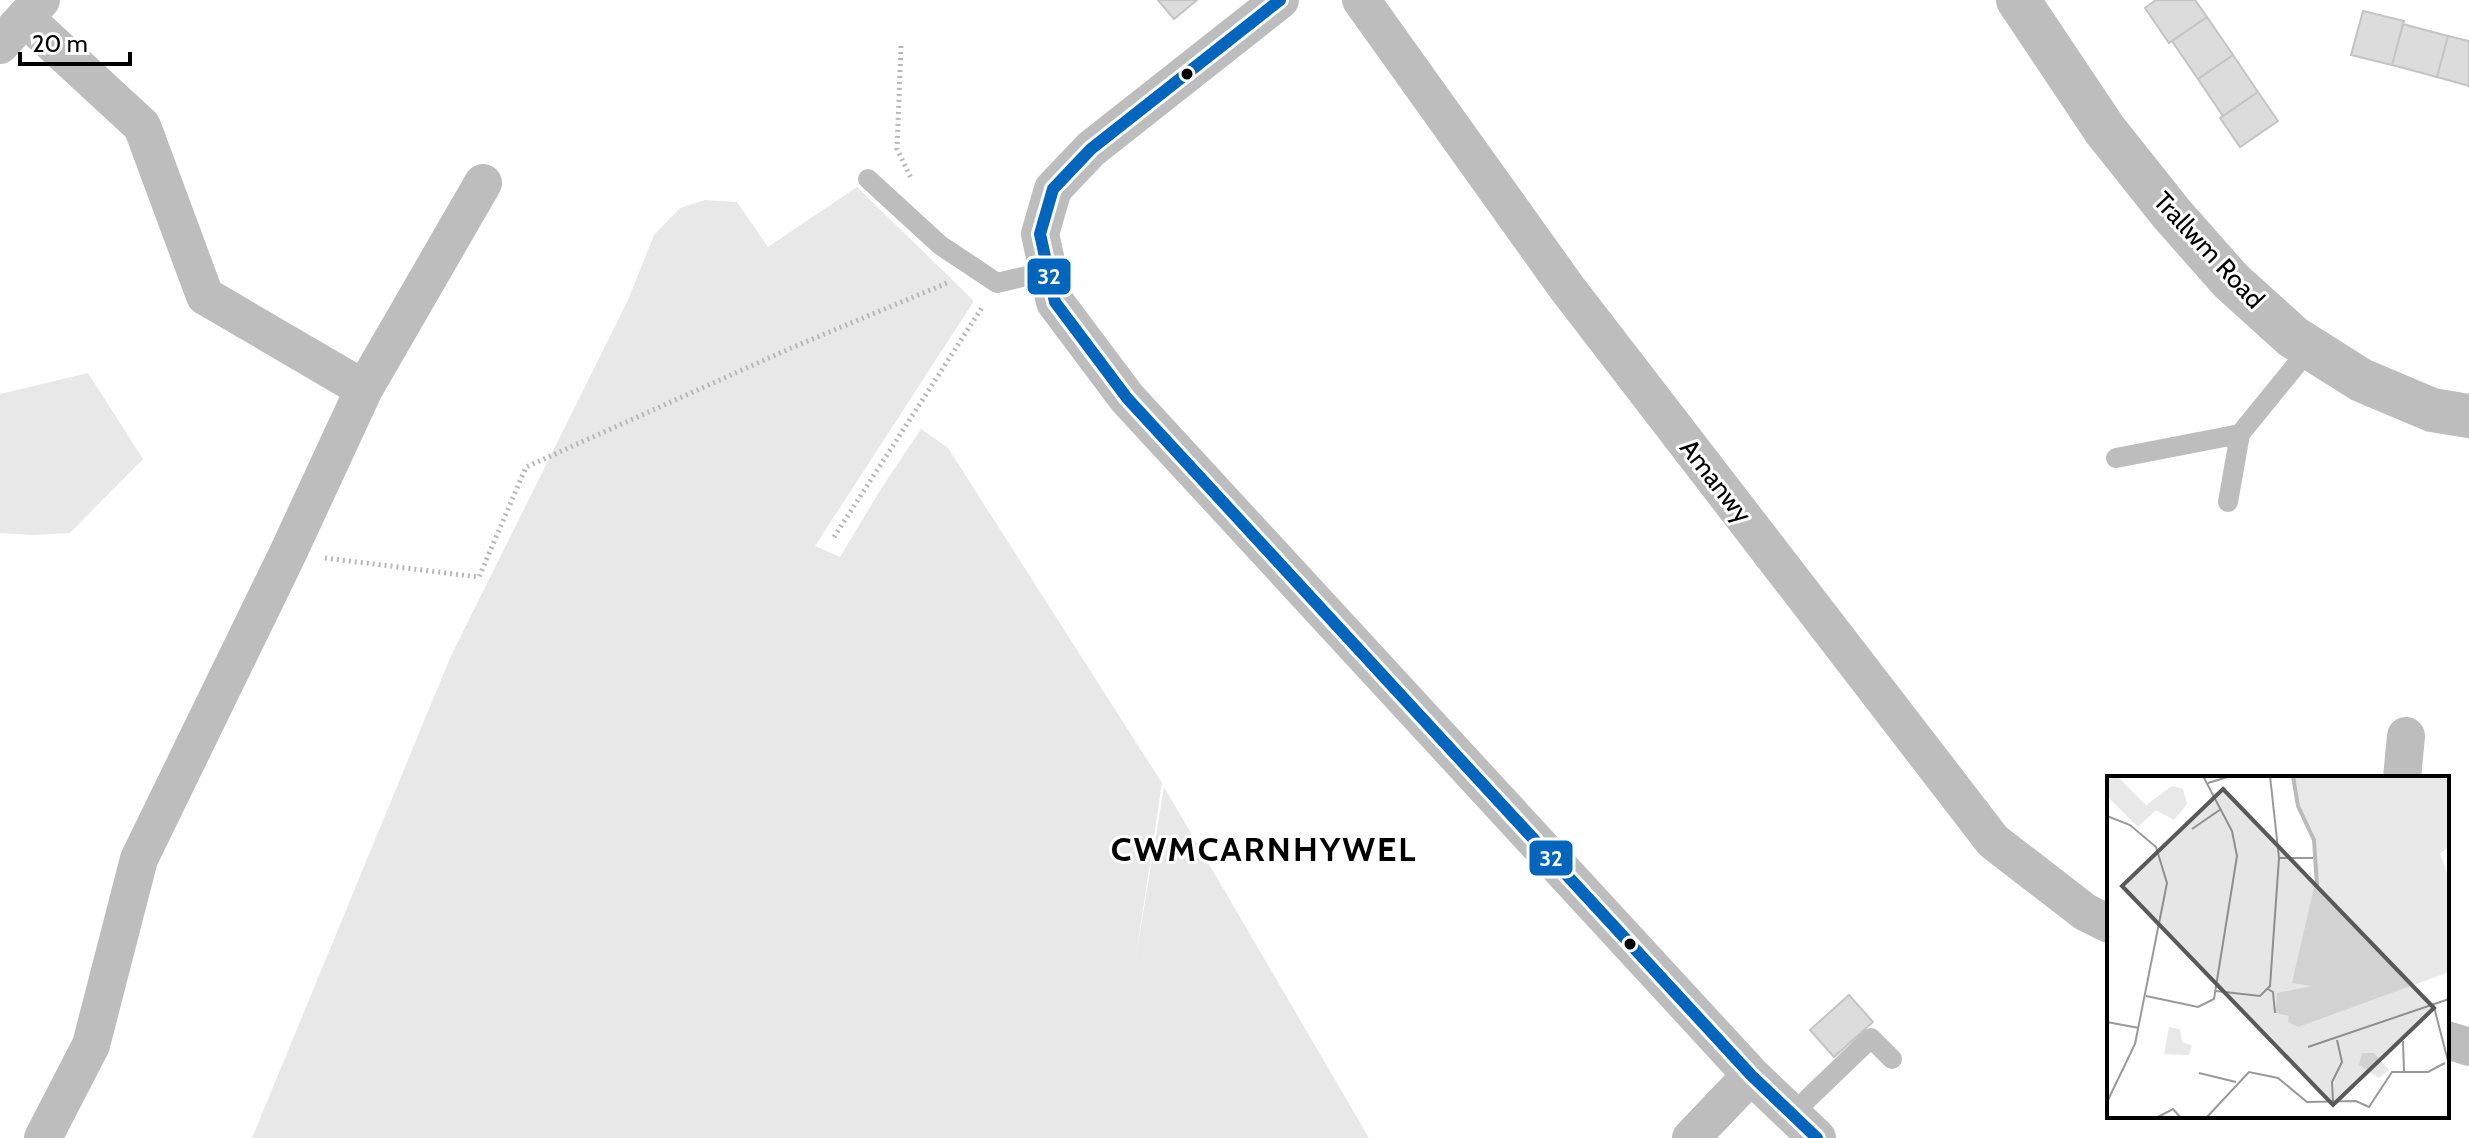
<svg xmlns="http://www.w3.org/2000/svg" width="2469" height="1138" font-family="Cabin,sans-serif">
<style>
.green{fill:#e8e8e8}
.building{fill:#dcdcdc;stroke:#c4c4c4;stroke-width:2}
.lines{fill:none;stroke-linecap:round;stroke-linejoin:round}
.path{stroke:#b8b8b8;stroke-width:5;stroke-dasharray:2 4;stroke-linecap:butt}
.service{stroke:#bdbdbd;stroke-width:20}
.minor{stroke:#bdbdbd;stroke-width:38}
.tertiary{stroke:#bdbdbd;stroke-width:44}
.bus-1-casing{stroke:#fff;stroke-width:18}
.bus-1{stroke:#0065bd;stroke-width:12}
.bus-dot{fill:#000;stroke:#fff;stroke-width:3}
.labels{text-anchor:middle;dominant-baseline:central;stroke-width:6;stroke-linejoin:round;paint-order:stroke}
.street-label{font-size:26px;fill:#000;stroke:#fff}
.district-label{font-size:34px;font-weight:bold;letter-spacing:2px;fill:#000;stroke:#fff}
.inset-river{fill:none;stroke:#bababa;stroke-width:4}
.inset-road{fill:none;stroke:#999;stroke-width:2}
.view{fill:#595959;fill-opacity:0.15;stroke:#595959;stroke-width:4}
.inset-edge{fill:none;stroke:#000;stroke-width:4}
.line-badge{stroke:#fff;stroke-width:3}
.badge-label{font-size:22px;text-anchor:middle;font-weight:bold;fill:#fff}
</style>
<rect width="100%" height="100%" fill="#fff"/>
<path class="green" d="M857,187L974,301L815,546L840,557L881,489L921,429L948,448L1162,783L1135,962L1164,787L1369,1138H252L450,658L628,300L654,235L680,208L705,200L737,202L768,247Z
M88,373L143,459L70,533L33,535L0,533V394Z"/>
<path class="building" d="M1158,0H1197L1174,19Z
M2156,0H2195L2207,17L2169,43L2145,8Z
M2363,11L2404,21L2392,65L2351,55Z
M2207,17L2233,55L2198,79L2172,41Z
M2403,24L2448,36L2437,77L2392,65Z
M2448,36L2469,41V86L2437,77Z
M2233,55L2258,92L2223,116L2198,79Z
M2258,92L2278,121L2240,147L2220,118Z
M1849,995L1873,1022L1834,1057L1810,1030Z"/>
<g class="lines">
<path class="path" d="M901,46L897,149L911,178
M834,537L983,306
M325,558L479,577L526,467L791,348L947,283"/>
<path class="service" d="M868,179L940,245L997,283L1048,271
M2116,458L2240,434
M2228,502L2240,434L2310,348
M1792,1114L1871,1038L1892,1059"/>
<path class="minor" d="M1280,0L1091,149L1053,189L1040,234L1055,302L1127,398L1751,1075L1817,1138
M1361,0L1567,288L1993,841L2085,912L2109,924
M25,18L142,126L205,296L364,389
M0,45L41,0
M2402,778L2406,736
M2447,1040L2469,1047
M43,1138L91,1045L139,859L288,553L364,389L483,183
M1691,1138L1751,1075"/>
<path class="tertiary" d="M2018,0L2105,130L2171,213L2231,281L2293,337L2361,380L2432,410L2469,416"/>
<g class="bus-1-casing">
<path id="bus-1" d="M1280,0L1091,149L1053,189L1040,234L1055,302L1127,398L1751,1075L1817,1138"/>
</g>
<use href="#bus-1" class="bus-1"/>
</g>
<g class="bus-dot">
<circle cx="1187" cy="74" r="7"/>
<circle cx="1630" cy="944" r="7"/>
</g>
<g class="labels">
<g class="street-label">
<text transform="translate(2209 250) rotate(47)">Trallwm Road</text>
<text transform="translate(1716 481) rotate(52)">Amanwy</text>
</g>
<g class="district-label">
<text x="1264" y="849">CWMCARNHYWEL</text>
</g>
</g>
<g transform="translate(2107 776)">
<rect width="342" height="342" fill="#fff"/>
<path d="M0,0H10L39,29L65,10L76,13L80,28L67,44L49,34L31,51L0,20ZM186,0H342V71L333,77L342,103V196L191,251L181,246L182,240L169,237L170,217L205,210L185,207L210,98L207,64L191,30ZM62,251L73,253L75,266L85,269L82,279L57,278ZM255,277H267L282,294L272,302L252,289Z" fill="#e8e8e8"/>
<path class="inset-river" d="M186,0L191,30L207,64L210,110"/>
<path class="inset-road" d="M101,7L124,0M0,40L23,49L49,71L60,107L28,268L0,326M85,53L114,33M172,82H206M161,213L166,216L168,237M109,215L153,220L163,210L172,82L163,0M39,220L91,231L107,223L130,80L125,55L96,0M326,227L342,289M0,246L32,252M296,265L297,295M201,271L342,223M92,297L129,306M226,325L225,306L235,286L230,264M49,342L66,333L74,342M99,342L142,296L171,302L200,326L249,325L262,331L285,296H321L338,287"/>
<path class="view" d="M116,13L327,232L226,329L15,110Z"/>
<rect width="342" height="342" class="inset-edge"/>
</g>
<g class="line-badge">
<rect x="1026" y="257" width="46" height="39" rx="8" fill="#0065bd"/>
<rect x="1528" y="839" width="46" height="38" rx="8" fill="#0065bd"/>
</g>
<g class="badge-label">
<text x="1049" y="284">32</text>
<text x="1551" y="866">32</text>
</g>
<path d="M20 52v12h110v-12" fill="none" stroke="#000000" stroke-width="4"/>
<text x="32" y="52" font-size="24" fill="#000000" stroke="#ffffff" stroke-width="6" paint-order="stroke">20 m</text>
</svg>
